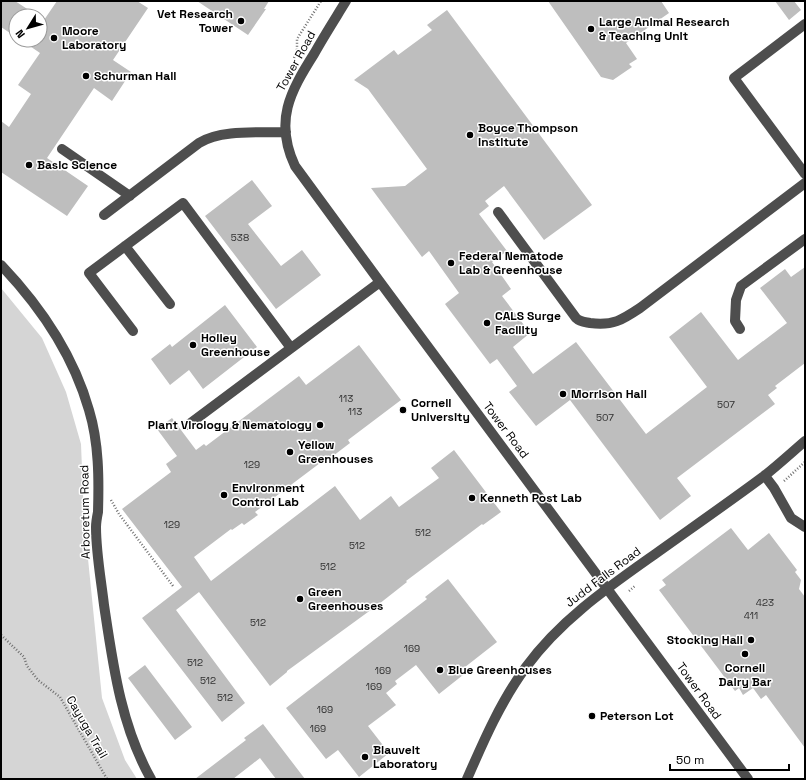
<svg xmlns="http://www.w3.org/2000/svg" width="806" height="780" font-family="'Space Grotesk',sans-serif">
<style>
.green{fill:#d5d5d5}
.building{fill:#bebebe}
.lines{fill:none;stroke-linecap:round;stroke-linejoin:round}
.path{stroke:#707070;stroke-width:2.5;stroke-dasharray:1 2;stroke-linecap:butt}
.minor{stroke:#4e4e4e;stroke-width:10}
.poi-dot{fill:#000;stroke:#fff;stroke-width:1.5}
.labels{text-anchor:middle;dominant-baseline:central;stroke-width:3;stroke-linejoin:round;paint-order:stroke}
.number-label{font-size:10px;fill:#303030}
.poi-label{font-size:12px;font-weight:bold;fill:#000;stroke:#fff;text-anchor:start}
.street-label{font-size:12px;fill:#000;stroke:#fff}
</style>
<rect width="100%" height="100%" fill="#fff"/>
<path class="green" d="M1,288L42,338L66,392L81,444L84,519L102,698L125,760L137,779H1Z"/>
<path class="building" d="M1,1H15L38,16H16V37L1,27Z
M57,1H137L148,8L113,60L131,72L112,101L94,88L47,158L88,186L67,216L1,172V121L9,127L31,94L18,85L40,53L21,40H40V17L44,20Z
M197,1H269L264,9H266L248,35Z
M548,1H661L669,13L626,43L637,59L629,64L632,67L613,80L601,77Z
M775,1H794L801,10L789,20Z
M447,10L592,205L544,240L504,186L485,201L489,206L479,214L507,251L492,262L511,289L502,296L530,333L513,347L533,374L576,342L646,434L707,387L669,337L701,312L738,360L787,323L760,288L785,269L791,277L805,267V363L775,386L777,388L768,395L775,404L677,478L691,496L660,520L570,400L536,426L509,392L517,386L497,359L490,364L445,304L459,293L429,251L422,257L371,188L405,186L427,169L368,89L354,80L394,50L398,55L432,30L427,25Z
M252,180L272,206L248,224L281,266L302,250L321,275L276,309L205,216Z
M225,305L257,347L203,389L189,370L170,385L151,359L170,344L172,347Z
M359,345L401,400L348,440L350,443L329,459L328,457L255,512L258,515L244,525L242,523L232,530L231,529L194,557L211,581L335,486L360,520L391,496L399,507L439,478L431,468L454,450L501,512L483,525L482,524L406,581L407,582L379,604L287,671V672L270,686L199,592L176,610L245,703L222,722L142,618L182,587L122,509L171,472L166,464L177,456L157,429L172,418L196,450L204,444L206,446L299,376L306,385Z
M731,528L748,550L769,533L797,570L795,572L801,580L799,589L805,597V748L766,695L761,699L753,688L743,695L739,688L735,691L659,590L666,585L662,580Z
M448,579L497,642L460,671L463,675L439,694L416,665L395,681L397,684L386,693L396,705L368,726L389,753L359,777L338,750L326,759L286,708L427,599L425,597Z
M145,665L192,727L175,740L128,678Z
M263,724L305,779H276L260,758L233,779H195L246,740L244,738Z"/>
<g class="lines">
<path class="path" d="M294,58L297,52V39L321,1
M784,481L805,462
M111,500L119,514L173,586
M629,591L635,586
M1,635L24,657L27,666L38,680L60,697L107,779"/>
<path class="minor" d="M346,1C335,19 324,36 314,54C290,92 274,121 295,166L380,282L748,779
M805,24L734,78L805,174
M62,149L130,196
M498,212L576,318C580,322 585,322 590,323C613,326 622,320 640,308L805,183
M104,215L199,143C221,129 260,133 286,132
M125,246L170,304
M1,265C41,307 73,354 89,410C99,443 99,479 98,512C97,517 96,522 96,527C96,553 101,579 104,605C113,665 121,726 151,779
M740,329L735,321L736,300L741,286L805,239
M133,331L89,273L183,203L291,348
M188,425L380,282
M765,476L774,488L791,518L805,527
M467,779C484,740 501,701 526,667C561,619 610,586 658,552C693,527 729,502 764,476C778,465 791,453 805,441"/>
</g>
<g class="poi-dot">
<circle cx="241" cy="21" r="4"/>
<circle cx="591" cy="29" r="4"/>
<circle cx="54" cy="38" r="4"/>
<circle cx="86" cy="76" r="4"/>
<circle cx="470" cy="135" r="4"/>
<circle cx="29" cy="165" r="4"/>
<circle cx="451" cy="263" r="4"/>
<circle cx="487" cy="323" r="4"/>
<circle cx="193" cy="345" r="4"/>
<circle cx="563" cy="394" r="4"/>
<circle cx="403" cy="410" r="4"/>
<circle cx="320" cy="425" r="4"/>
<circle cx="290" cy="452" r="4"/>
<circle cx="224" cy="495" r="4"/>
<circle cx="472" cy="498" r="4"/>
<circle cx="300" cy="599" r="4"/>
<circle cx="751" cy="640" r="4"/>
<circle cx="745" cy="654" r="4"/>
<circle cx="440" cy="670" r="4"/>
<circle cx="592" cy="716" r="4"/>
<circle cx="365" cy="757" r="4"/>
</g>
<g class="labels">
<g class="number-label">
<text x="240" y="237">538</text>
<text x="346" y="398">113</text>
<text x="726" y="404">507</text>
<text x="355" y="411">113</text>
<text x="605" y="417">507</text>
<text x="252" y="464">129</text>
<text x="172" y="524">129</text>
<text x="423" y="532">512</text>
<text x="357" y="545">512</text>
<text x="328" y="566">512</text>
<text x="765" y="602">423</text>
<text x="751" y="615">411</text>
<text x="258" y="622">512</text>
<text x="412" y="648">169</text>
<text x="195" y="662">512</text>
<text x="383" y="670">169</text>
<text x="208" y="680">512</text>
<text x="374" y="686">169</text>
<text x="225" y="697">512</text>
<text x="325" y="709">169</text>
<text x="318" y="728">169</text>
</g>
<g class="poi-label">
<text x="233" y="14" text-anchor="end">Vet Research<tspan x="233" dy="14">Tower</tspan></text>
<text x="599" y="22">Large Animal Research<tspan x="599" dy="14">&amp; Teaching Unit</tspan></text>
<text x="62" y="31">Moore<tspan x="62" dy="14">Laboratory</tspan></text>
<text x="94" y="76">Schurman Hall</text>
<text x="478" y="128">Boyce Thompson<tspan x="478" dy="14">Institute</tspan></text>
<text x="37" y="165">Basic Science</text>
<text x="459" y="256">Federal Nematode<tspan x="459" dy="14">Lab &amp; Greenhouse</tspan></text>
<text x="495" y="316">CALS Surge<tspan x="495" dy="14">Facility</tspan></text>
<text x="201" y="338">Holley<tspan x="201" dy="14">Greenhouse</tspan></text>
<text x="571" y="394">Morrison Hall</text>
<text x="411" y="403">Cornell<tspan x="411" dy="14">University</tspan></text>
<text x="312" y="425" text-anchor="end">Plant Virology &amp; Nematology</text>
<text x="298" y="445">Yellow<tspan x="298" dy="14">Greenhouses</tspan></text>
<text x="232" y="488">Environment<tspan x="232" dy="14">Control Lab</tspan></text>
<text x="480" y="498">Kenneth Post Lab</text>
<text x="308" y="592">Green<tspan x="308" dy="14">Greenhouses</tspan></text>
<text x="743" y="640" text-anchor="end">Stocking Hall</text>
<text x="745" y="668" text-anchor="middle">Cornell<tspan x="745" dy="14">Dairy Bar</tspan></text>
<text x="448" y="670">Blue Greenhouses</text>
<text x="600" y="716">Peterson Lot</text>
<text x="373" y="750">Blauvelt<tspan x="373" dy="14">Laboratory</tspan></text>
</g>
<g class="street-label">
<text transform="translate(296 61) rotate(-61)">Tower Road</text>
<text transform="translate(506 430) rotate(53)">Tower Road</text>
<text transform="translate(85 512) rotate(-91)">Arboretum Road</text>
<text transform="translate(603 577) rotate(-37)">Judd Falls Road</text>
<text transform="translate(699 691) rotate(54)">Tower Road</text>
<text transform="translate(87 727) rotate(60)">Cayuga Trail</text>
</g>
</g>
<rect width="806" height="780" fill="none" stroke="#000000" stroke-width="4"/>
<g transform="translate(28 28) rotate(233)"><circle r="19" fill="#ffffff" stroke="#999999"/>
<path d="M0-3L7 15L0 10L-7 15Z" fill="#000000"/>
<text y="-6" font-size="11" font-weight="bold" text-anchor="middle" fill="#000000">N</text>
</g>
<path d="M670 764v6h119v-6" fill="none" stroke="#000000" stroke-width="2"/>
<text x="676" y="764" font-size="12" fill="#000000" stroke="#ffffff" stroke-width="3" paint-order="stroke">50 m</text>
</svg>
